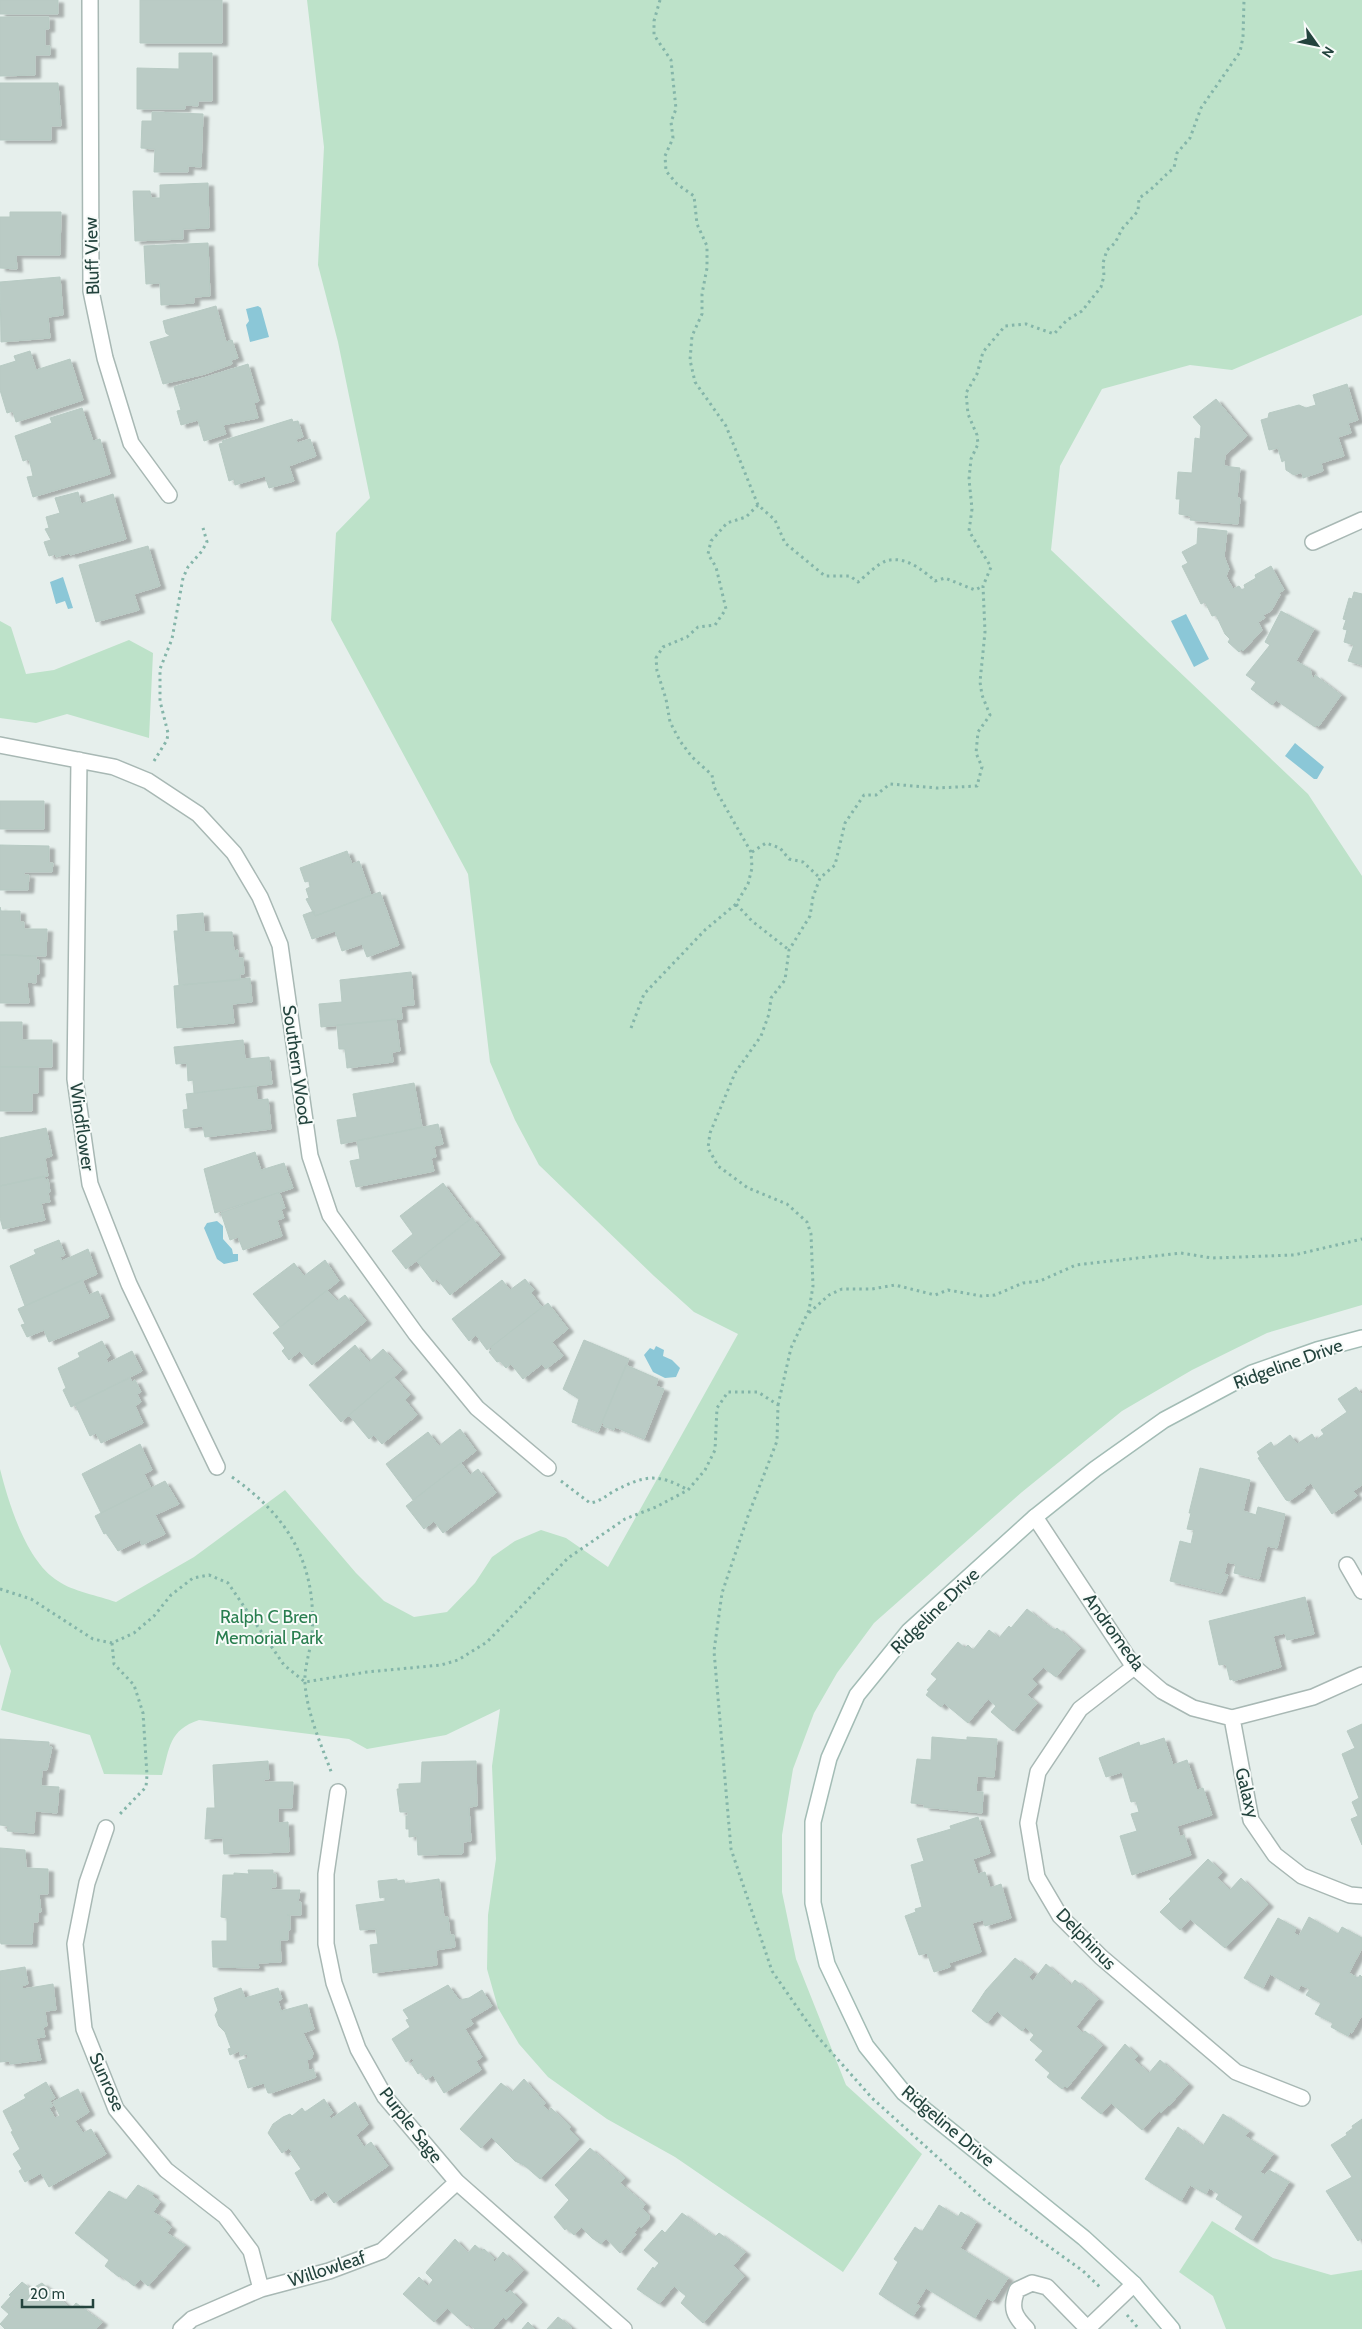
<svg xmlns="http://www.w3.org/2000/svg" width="1362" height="2329" font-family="Cabin,sans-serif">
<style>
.green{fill:#bde2c9}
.water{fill:#8bc7d7}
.building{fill:#bacbc5;stroke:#b7cac3;filter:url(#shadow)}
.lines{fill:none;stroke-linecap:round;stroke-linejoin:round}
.street-casing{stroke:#a8b8b4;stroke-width:18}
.secondary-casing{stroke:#a3bcb5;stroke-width:18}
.path{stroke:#84b5a9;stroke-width:3;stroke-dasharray:2.5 4;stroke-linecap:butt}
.street{stroke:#fff;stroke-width:15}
.secondary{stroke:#fff;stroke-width:15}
.labels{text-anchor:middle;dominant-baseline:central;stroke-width:4;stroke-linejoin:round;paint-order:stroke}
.street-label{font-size:18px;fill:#23433d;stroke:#f7fbf9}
.park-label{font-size:18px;fill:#297e4f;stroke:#f7fbf9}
</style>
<defs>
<filter id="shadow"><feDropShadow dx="5.5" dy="3" stdDeviation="1" flood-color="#0004"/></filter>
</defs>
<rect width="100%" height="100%" fill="#e6efec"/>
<path class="green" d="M307,0H1362V315L1232,370L1190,365L1102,389L1060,466L1051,550L1308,794L1362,876V1305L1267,1333L1192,1370L1122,1411L1022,1492L874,1623L837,1673L814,1713L793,1769L782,1835V1892L796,1959L846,2085L922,2154L843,2272L675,2157L607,2119L548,2077L519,2044L498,2008L487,1969L488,1915L496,1859L492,1766L500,1709L446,1735L367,1749L349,1739L199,1720C169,1730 170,1747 162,1775L104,1774L90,1735L1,1710L11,1671L0,1644V1469C9,1504 26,1561 58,1581C72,1591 99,1596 116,1602L194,1557L285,1490L356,1573L384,1601L414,1617L447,1612L475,1583L492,1557L515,1541L541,1530L566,1538L608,1567L738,1334L694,1312L654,1276L539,1165L515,1120L490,1062L468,874L331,620L336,533L370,498L338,342L318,265L324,147Z
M0,621L11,627L26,674L54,670L129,640L153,653L149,738L67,714L36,723L0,718Z
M1212,2221L1273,2258L1331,2275L1362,2270V2329H1226L1213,2296L1179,2272Z"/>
<path class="water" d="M258,306L261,308L269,337L250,342L246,325L249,321L246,309Z
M63,577L73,608L68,609L65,601L56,604L50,582Z
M1186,614L1209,659L1194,667L1171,621Z
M1295,743L1324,767L1317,779H1314L1285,756Z
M217,1221L223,1226V1239L232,1249L233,1254H238V1261L224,1264L217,1259L204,1228L207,1223Z
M656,1346L664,1350L663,1356L672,1360L680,1368L676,1377L665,1378L653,1372L644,1355L650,1348L654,1350Z"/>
<path class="building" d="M0,0H58V14H0Z
M140,0H222V43H140Z
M0,17H49V29H45V46H50V55H35V75L0,76Z
M179,53H212V101H198V106L185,105V109H137V68L179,69Z
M0,83H58L61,126H51V140H0Z
M152,112L203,114L201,167L188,166V172H154L155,149L141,148L142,121H152Z
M208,183L209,228L183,229V239L135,241L133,191H150L151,198H160V185Z
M10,212H61L60,255H16L17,269L0,268V217H10Z
M208,243L210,296L194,297V303L161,305L160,283L146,284L144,246Z
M60,277L63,315L48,317L50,338L1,342L0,282Z
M216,306L226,342L232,340L238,358L231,360L232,364L205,374L163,384L150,342L170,336L166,333L163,321Z
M30,351L36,370L70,359L83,400L16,422L13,411L7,413L0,390V366L16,361L14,356Z
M248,364L259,401L254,403L258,418L223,425L226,434L204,441L198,420L181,425L177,411L181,410L174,387Z
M1347,384L1358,420L1348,423L1351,433L1338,437L1344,456L1321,463L1323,471L1303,478L1302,472L1294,475L1286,470L1285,460L1282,462L1278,448L1269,450L1261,420L1268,418L1269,413L1299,405L1306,408L1316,405L1313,395Z
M1216,399L1247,436L1225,455L1224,466L1240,468L1237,498H1240L1238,524L1190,520L1191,516L1179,514L1180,499H1176L1178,472L1192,473L1195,438L1200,439L1201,426L1193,417Z
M82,408L93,441L100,439L110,474L33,497L27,477L33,476L29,459L23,461L15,436L52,423L50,418Z
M292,419L293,422L298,421L303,437L296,439L297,443L310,439L316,456L289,466L294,481L269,488L265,476L235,485L234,479L229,481L219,444L223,443L222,441Z
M78,492L81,504L113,494L126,539L70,555V553L56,557V554L49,556L44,542L51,540L45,529L49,528L46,517L60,513L55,498Z
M1198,528L1227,531L1224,556L1229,569L1226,576L1233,589L1239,586L1242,590L1245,588L1244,585L1256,578L1255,575L1271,566L1284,590L1279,593L1280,595L1271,611L1263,615L1265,618L1258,622L1262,630L1243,651L1242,649L1239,652L1228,642L1230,639L1225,634L1216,615L1212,616L1205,602L1201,604L1182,566L1188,563L1182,552L1197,544Z
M148,546L160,586L134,594L139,610L96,622L79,565Z
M1354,592L1362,594V665L1348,661L1354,645L1344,642L1347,630L1343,629L1346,620L1343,619L1349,598L1352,599Z
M1281,611L1314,629L1296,661L1310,669L1312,677L1314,679L1315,675L1341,695L1319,726L1317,725L1315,727L1276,700L1272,705L1251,689L1256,682L1246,675L1270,645L1265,642Z
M0,801H44V829H0Z
M0,845L49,846V863H53L52,872H24V875H29L28,890H0Z
M347,851L352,864L359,861L371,895L315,916L306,899L309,898L306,889L310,887L309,881L305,882L300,868Z
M380,892L399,945L367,957L362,944L342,951L335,931L312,939L303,915L314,911L315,916Z
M0,907L1,911H20V922H24V929H47L46,956L0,955Z
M203,913L204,932H232L234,951L238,950V958H243L244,974H240V980L179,985L174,931H178L177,915Z
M0,955L36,956V960H39V974H36V983L27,982L29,1003H0Z
M411,972L414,1005L401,1006L402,1019L321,1027L319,1004L342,1002L340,980Z
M250,978L252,1002L232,1004L234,1023L177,1028L174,986Z
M396,1019L400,1051L392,1052L393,1062L347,1068L345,1049H339L337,1025Z
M0,1022H22V1040H52V1067H0Z
M243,1040L245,1059L269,1057L272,1084L194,1093L193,1080L188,1081L187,1063L176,1064L174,1047Z
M0,1067H38V1093H32V1111H0Z
M414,1083L422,1127L341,1144L337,1120L357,1117L353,1094Z
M256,1086L257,1100L268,1099L271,1129L205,1137L203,1126L185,1128L183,1110L188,1109L186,1094Z
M438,1124L443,1144L434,1146L436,1157L431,1158L434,1171L356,1187L350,1161L360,1159L357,1141Z
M46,1128L52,1156L45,1158L48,1176L0,1186V1138Z
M255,1152L261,1170L284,1163L293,1188L215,1213L204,1169Z
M44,1176L45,1180L48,1179L50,1192L48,1193L50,1202L41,1203L45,1220L3,1229L0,1218V1186Z
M443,1183L470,1219L406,1269L392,1251L413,1234L400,1216Z
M277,1193L280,1194L285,1208L281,1209L284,1218L277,1220L282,1236L243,1250L238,1237L230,1240L221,1213Z
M472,1218L500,1255L450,1295L437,1279L433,1282L417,1261Z
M59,1240L65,1255L60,1257L62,1261L88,1249L97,1274L25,1306L10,1266L36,1254L34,1250Z
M325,1260L339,1281L280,1327L253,1294L294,1263L304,1276Z
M525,1279L534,1290L531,1293L542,1307L487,1350L476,1335L469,1341L452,1319L502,1280L510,1290Z
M82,1280L89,1295L98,1291L109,1317L49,1342L44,1330L27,1337L21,1325L25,1324L18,1309Z
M327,1290L337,1301L345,1295L366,1321L312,1365L300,1351L289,1360L282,1351L285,1348L273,1333Z
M548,1303L568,1329L552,1342L563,1356L546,1369L542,1364L523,1379L511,1364L506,1368L500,1361L497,1362L489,1352L492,1350L491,1347Z
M584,1340L629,1359L598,1432L572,1422L579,1399L563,1389Z
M102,1341L110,1356L106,1359L108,1363L132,1351L142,1371L71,1407L63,1390L66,1388L58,1368L80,1357L78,1353Z
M355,1345L369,1362L383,1349L402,1370L341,1422L309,1385Z
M626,1365L658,1379L656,1386L664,1389L644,1439L615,1427L614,1430L603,1426L604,1423L602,1422Z
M394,1377L410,1395L405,1400L417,1415L382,1444L374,1435L369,1439L349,1415Z
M130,1378L132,1382L135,1380L141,1392L137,1394L141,1402L135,1406L143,1423L101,1443L96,1433L90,1436L75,1404Z
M1356,1387L1362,1395V1485L1353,1491L1357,1496L1332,1514L1311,1483L1304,1488L1305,1490L1289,1501L1286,1500L1258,1458L1260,1457L1257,1452L1271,1442L1274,1447L1290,1435L1297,1444L1312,1434L1316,1440L1324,1434L1321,1430L1347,1412L1338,1399Z
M460,1429L476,1451L413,1500L386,1464L428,1432L439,1446Z
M140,1444L152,1470L144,1474L151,1488L101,1513L82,1474Z
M461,1463L470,1475L478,1469L496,1493L443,1533L434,1521L424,1529L406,1506Z
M1200,1468L1250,1480L1243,1511L1256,1515L1258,1507L1285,1514L1277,1548L1267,1546L1259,1579L1234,1573L1236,1564L1227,1562L1224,1574L1228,1575L1221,1593L1170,1581L1180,1541L1191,1544L1194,1530L1187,1529L1191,1513H1189Z
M165,1481L179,1504L155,1515L165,1534L142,1545L140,1540L118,1551L106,1533L104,1534L95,1516Z
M1305,1597L1314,1634L1287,1640L1285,1633L1273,1636L1281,1667L1233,1681V1679L1230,1680L1226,1664L1219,1665L1209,1621Z
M1027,1609L1047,1625L1055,1630L1057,1628L1080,1648L1056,1677L1043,1667L1032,1679L1037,1684L1027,1695L1037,1703L1013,1731L991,1712L996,1706L988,1699L968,1723L944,1703L941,1707L926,1695L929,1691L927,1690L937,1679L931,1674L958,1642L965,1648L968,1645L973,1650L989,1630L999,1638L1009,1626L1011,1628Z
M1362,1724V1845L1351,1819L1358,1816L1352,1802L1359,1798L1342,1754L1355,1748L1347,1731Z
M932,1737L967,1740V1737L997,1739L994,1777L977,1776L976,1792H983L982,1813L924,1807V1804L911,1803L917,1759L931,1760Z
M1164,1738L1173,1765L1187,1760L1197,1790L1203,1788L1212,1815L1177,1826L1180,1837L1184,1835L1191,1855L1132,1875L1120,1836L1137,1831L1131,1814L1139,1812L1136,1801L1131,1802L1122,1772L1106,1777L1099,1758L1139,1742L1140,1746Z
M0,1739L49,1742V1747H52L47,1770H42L41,1786L59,1787L57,1813L35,1811L34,1833L7,1831L8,1826L0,1825Z
M268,1761L269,1779H264V1782H293L292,1808H278V1823L288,1822L289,1852L224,1854L223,1838L205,1839L207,1808H215L213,1765Z
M476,1761L477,1806L469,1807L471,1841L463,1842V1853L461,1854L418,1855L417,1836L409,1837V1829H406V1816H408V1812H400L397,1789H399V1784L421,1783L422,1762Z
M978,1817L990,1853L973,1859L978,1874L985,1872L990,1888L1001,1884L1011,1918L985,1926L983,1920L972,1923L981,1952L949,1963L950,1967L934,1972L927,1953L919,1955L905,1916L916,1912L915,1909L922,1907L911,1865L924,1861L917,1839L951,1829L950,1826Z
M0,1848L25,1850L26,1868L48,1869V1894H39L41,1912H38V1922H33L32,1944H1L0,1940Z
M1208,1859L1222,1872L1217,1878L1230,1890L1241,1878L1268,1904L1225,1948L1190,1919L1180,1930L1160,1912L1171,1901L1169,1899Z
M248,1870H273V1874H276V1887H271V1890H300L298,1902H301V1915H287L290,1916V1930H288V1940H280L281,1962L258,1963L259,1968L213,1967L212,1941H227V1918L221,1917L223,1875H234V1873L249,1874Z
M397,1879V1881L404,1880L405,1884L439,1879L444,1917H448L450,1935H454L455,1947L436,1950L437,1965L373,1973L370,1945L378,1944L376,1929L360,1930L356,1905L385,1901V1897L380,1898L378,1881Z
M1309,1917L1338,1934L1342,1927L1362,1938V1948L1349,1973L1358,1978L1360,1975L1362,1977V2015L1352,2033L1350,2032L1348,2036L1331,2027L1333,2023L1315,2014L1321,2003L1306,1995L1310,1989L1301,1985L1298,1990L1270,1974L1263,1988L1244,1978L1278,1918L1296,1928L1294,1933L1299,1936Z
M1015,1958L1033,1972L1029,1977L1033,1981L1046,1964L1071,1985L1075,1980L1098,1999L1076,2027L1083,2033L1085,2031L1102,2045L1067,2088L1065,2086L1062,2089L1047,2077L1050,2073L1035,2060L1043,2051L1030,2040L1034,2035L1025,2027L1022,2031L997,2011L987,2023L972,2011L986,1990Z
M25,1967L28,1984L22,1986L23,1989L53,1984L56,2010L45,2011L47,2026L43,2027L45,2037L36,2038L41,2060L10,2064V2061L0,2062V1971Z
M448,1985L459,2000L469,1998L482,1990L492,2006L470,2019L473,2024L465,2029L482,2057L476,2061L481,2070L444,2093L433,2075L426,2080L421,2072L418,2074L411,2063L414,2061L412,2058L406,2062L392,2039L410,2027L406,2020L409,2019L403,2010Z
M241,1988L245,1998L278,1988L282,1999L278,2001L281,2011L307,2004L314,2029L303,2033L313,2053L312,2058L307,2060L308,2066L309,2071L313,2069L316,2077L271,2093H268L264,2083L248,2088L239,2061L248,2058L247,2053L241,2056L239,2051L230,2055L228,2049L231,2048L225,2032L219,2026L215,2015L218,2010L214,1998Z
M1125,2044L1138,2056L1134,2060L1149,2073L1160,2060L1188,2084L1169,2106L1168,2105L1161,2113L1159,2111L1142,2130L1111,2103L1101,2114L1081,2098Z
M524,2079L545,2103L543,2106L549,2111L551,2108L571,2127L569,2129L579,2139L540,2179L524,2165L515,2161L491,2137L481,2148L460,2129L501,2083L512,2092Z
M46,2082L55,2098L50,2101L53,2106L49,2108L55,2118L60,2116L53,2102L78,2089L89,2112L75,2121L83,2133L91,2129L106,2154L49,2187L41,2173L25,2182L19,2171L22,2169L13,2154L20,2149L11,2132L13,2131L3,2111L26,2098L24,2095Z
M324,2099L333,2113L329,2116L331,2119L355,2102L368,2125L356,2135L364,2147L371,2142L388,2166L334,2203L325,2191L311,2201L295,2173L301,2169L290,2153L292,2152L289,2148L282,2153L268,2133L273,2124L283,2117L290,2114L292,2116L302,2108L305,2112Z
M1223,2114L1249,2131L1245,2136L1273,2154L1260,2172L1265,2175L1269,2170L1289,2182L1252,2240L1235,2229L1243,2216L1216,2199L1219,2194L1209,2188L1206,2194L1190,2185L1181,2201L1145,2179L1178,2127L1203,2146Z
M1362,2119V2238L1358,2241L1326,2191L1352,2177L1331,2145L1347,2135L1346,2133L1353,2128L1352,2126Z
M590,2148L625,2178L620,2183L645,2204L642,2209L649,2215V2219L641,2228L639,2226L634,2233L636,2234L620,2253L606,2238L601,2244L592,2238L581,2227L574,2235L566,2228L565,2230L554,2217L569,2200L555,2185Z
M138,2185L154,2194L152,2196L160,2202L153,2212L166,2220L165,2222L171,2227L167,2233L185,2245L148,2286L140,2279L134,2286L120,2275L119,2277L105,2266L109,2260L75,2233L109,2191L126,2200Z
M939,2205L958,2217L961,2212L976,2222L960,2248L1008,2278L993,2301L987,2298L975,2318L926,2288L916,2304L920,2306L913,2316L879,2294L898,2262L894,2259L915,2227L922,2232Z
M682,2213L715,2237L719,2233L745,2252L733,2266L744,2276L703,2323L681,2303L686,2296L674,2286L659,2304L637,2289L653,2267L654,2269L659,2263L644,2250L662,2230L665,2233Z
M455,2239L468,2253L475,2245L482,2251L484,2249L494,2258L493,2260L495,2262L503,2252L523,2270L504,2291L507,2293L510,2290L522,2302L506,2320L503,2317L493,2329H475L469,2324L467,2326L447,2308L434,2322L403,2294L419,2277L428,2286L433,2280L426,2273L427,2271Z
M22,2282L31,2289L42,2283L56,2295L54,2298L55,2299L58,2297L71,2309L76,2303L102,2322L96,2329H5L0,2324L9,2314L1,2307L11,2296L9,2295Z
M558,2317L565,2322L572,2328L547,2329Z
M528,2322L535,2329H522Z"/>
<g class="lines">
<g class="street-casing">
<path id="street" d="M90,0L91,291L105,358L131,443L169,495
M1313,542L1362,520
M0,745L114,767L148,781L198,814L234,853L260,897L280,945L310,1156L330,1215L416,1334L477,1408L548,1468
M79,760L75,1079L90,1184L129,1284L217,1467
M1035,1517L1134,1667L1162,1691L1193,1708L1232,1718L1313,1697L1362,1675
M1347,1565L1362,1591
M1134,1667L1080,1709L1038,1772L1028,1823L1037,1877L1060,1916L1101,1957L1236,2072L1302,2098
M1232,1718L1251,1820L1275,1855L1302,1876L1350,1895L1362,1896
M338,1792L326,1874V1944L334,1983L358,2049L385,2097L457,2182L624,2329
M106,1828L87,1883L75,1944L84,2029L116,2109L166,2170L225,2216L251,2251L261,2289
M1088,2328L1134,2284
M181,2329L192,2319L261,2289L329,2271L382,2251L457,2182
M1027,2329C1014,2316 1010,2308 1017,2290L1032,2283L1047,2287L1088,2329"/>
</g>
<g class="secondary-casing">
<path id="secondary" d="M1172,2329L1134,2284L1084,2238L904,2093L866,2046L827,1964L813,1903V1822L829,1758L857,1695L909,1631L1035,1517L1095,1469L1164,1420L1252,1373L1317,1350L1362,1338"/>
</g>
<path class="path" d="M660,0L654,21V35L671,60L676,109L671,122L673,138L665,156L666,171L677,184L694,196L697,224L707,246V268L702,294V314L692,336L690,360L695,382L726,426L758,505L775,520L785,543L825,576H850L858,582C866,576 877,564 886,561C904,555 923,570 935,581L945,578L975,590L983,586
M758,505L746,517L727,523L711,541L708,554L716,567L726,609L715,625L698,627L687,637L663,647L656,658L657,671L666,699L670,722L680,741L692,757L712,775L714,787L751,852L752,868L748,884L736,904L752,921L789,950
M154,761L167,740L168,733L160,701V669L172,639L183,578L188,567L202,551L207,542L203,528
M752,852L766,843L780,848L789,859L803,862L820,878
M631,1028L644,994L705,930L736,904
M809,1313L829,1295L842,1289H872L895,1285L935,1295L948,1290L981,1296L995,1295L1023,1283L1040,1281L1076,1265L1181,1253L1212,1258L1294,1255L1362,1239
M778,1405L791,1348L809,1310L813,1286L811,1234L807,1222L787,1204L748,1188L718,1166L708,1148L710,1133L735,1073L761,1036L769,1014L771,998L785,980L789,950L810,916L813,897L820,878L835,865L845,823L864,795H876L890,784L937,788L977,786L982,767L976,753L978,732L990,715L982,695L980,682L985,632L983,586L991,567L969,531L972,509L969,479L971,459L978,444L977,435L968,414L966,393L977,374L983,352L1005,326L1026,324L1054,334L1067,320L1082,311L1101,287L1104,276L1103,263L1107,250L1115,243L1122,229L1138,211L1139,198C1155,188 1160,179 1174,168L1177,153L1190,138L1201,108L1240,52L1243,37L1244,0
M232,1477C288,1516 317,1564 312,1634C311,1650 304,1666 305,1683C307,1714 321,1744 332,1774
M561,1481L590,1503C599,1502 606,1496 614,1491C645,1475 658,1473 688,1490
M0,1589L31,1599L93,1639L112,1643L134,1633L154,1616L171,1595L193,1578L209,1575L228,1583L284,1665L305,1682L367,1672L441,1665L458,1660L487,1642L568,1558L625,1519L656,1507L688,1490L705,1470L715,1450L717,1408L728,1392H758L778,1405L777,1441L748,1516L722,1593L714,1651L731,1849L772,1971L817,2036L872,2098L987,2202L1083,2271L1102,2289
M112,1643L114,1664L134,1685L143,1713L147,1775L146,1787L119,1815
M1127,2315L1139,2329"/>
<use href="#street" class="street"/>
<use href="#secondary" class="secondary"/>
</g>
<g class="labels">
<g class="street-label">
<text transform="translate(92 256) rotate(-92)">Bluff View</text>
<text transform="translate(297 1065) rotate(82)">Southern Wood</text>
<text transform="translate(82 1127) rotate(82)">Windflower</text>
<text transform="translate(1288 1364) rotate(-20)">Ridgeline Drive</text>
<text transform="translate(935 1611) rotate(-44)">Ridgeline Drive</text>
<text transform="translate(1114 1632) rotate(54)">Andromeda</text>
<text transform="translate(1247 1793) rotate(76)">Galaxy</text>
<text transform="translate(1086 1939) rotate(46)">Delphinus</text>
<text transform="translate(107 2082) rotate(66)">Sunrose</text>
<text transform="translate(411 2125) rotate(52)">Purple Sage</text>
<text transform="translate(948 2126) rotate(40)">Ridgeline Drive</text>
<text transform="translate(327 2269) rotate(-18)">Willowleaf</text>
</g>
<g class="park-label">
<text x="269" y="1617">Ralph C Bren<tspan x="269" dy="21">Memorial Park</tspan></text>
</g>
</g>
<g transform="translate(1317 45) rotate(123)" stroke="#f7fbf9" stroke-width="4" paint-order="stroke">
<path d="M0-4L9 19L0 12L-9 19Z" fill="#23433d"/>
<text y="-8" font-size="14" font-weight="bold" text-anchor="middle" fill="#23433d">N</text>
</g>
<path d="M22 2299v8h71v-8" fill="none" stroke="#23433d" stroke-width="2.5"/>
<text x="30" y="2299" font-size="15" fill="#23433d" stroke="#f7fbf9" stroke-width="4" paint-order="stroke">20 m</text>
</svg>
